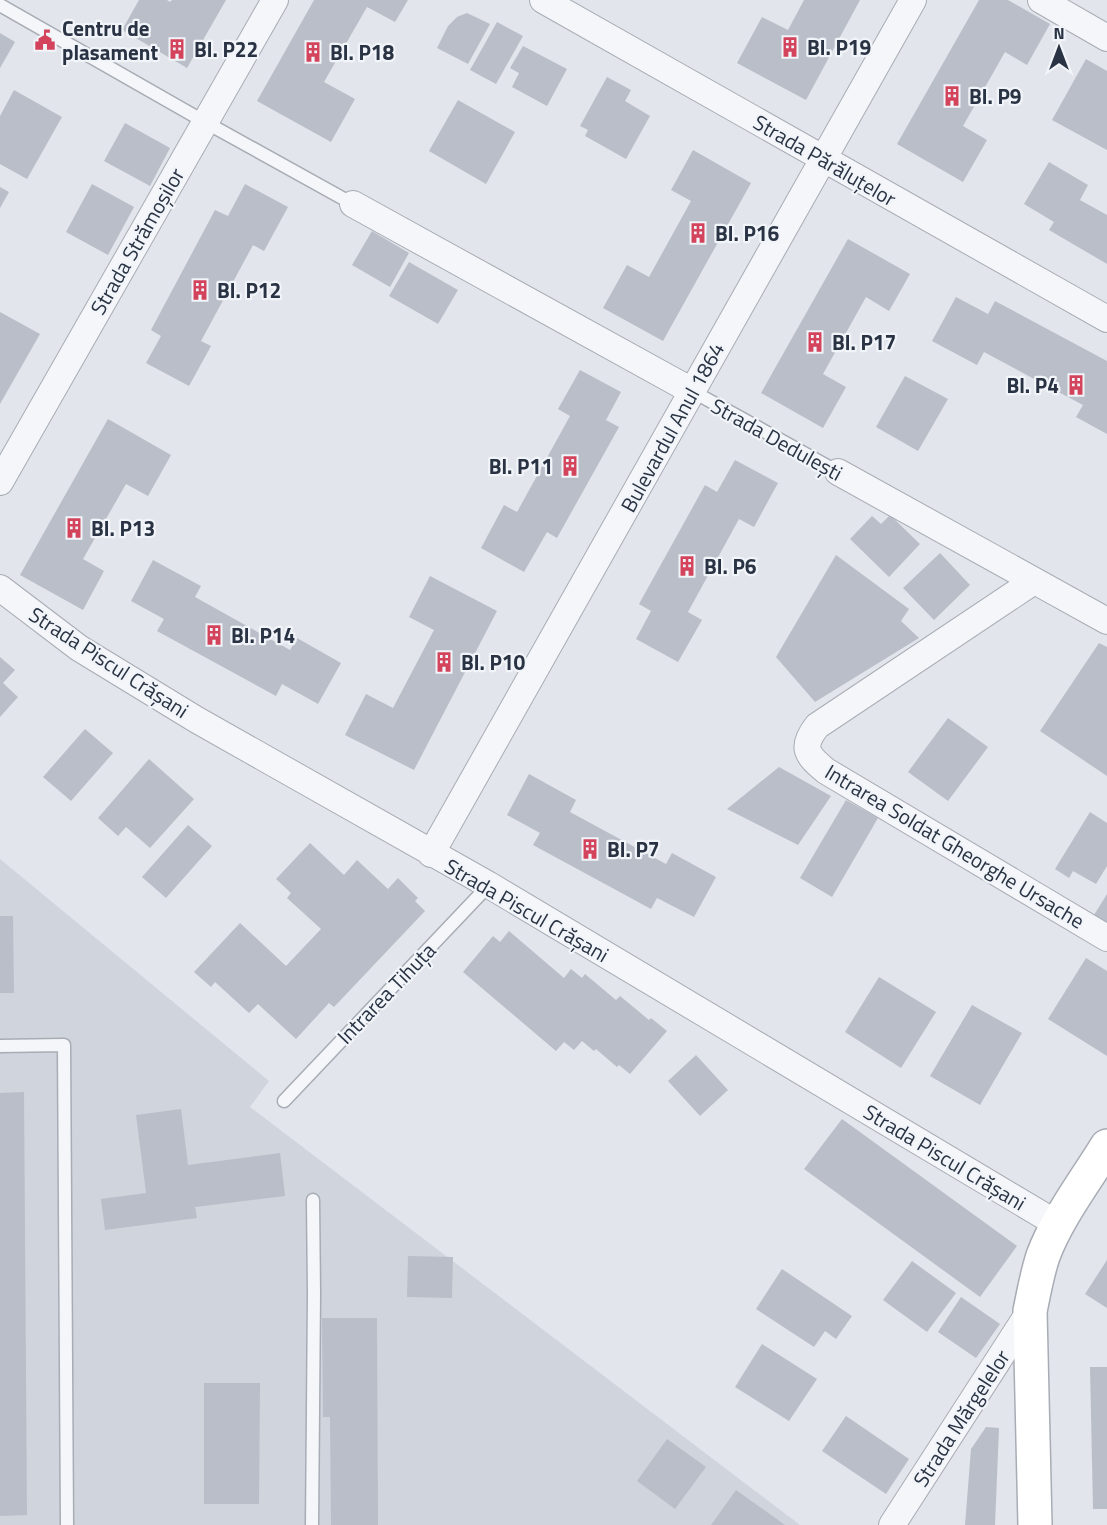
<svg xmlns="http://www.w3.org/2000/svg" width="1107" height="1525" font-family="'Titillium Web',sans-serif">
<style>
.built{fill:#d0d4dd}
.building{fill:#b9bec8}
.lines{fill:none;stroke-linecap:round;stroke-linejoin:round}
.lane-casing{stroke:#a7acb5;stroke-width:15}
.street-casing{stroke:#a7acb5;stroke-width:28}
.secondary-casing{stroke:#a7acb5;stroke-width:36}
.lane{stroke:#f5f6f9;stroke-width:12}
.street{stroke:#f5f6f9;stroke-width:26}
.secondary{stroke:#fff;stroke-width:33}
.labels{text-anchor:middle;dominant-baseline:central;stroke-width:4.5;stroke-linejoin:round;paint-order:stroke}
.poi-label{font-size:21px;font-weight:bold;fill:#293343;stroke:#f1f4f8;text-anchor:start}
.street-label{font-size:21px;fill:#293343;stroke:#f1f4f8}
</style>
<rect width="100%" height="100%" fill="#e2e5eb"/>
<path class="built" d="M0,859L269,1081L250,1107L800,1525H0Z"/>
<path class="building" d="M139,0H167L170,2L172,0H226L187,68L122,30Z
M314,0H408L395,22L367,7L324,82L355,99L331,142L257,101Z
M804,0H860L806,100L737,63L762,17L788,30Z
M979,0H1008L1050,24L1027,65L1005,52L963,126L987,140L963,182L897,144Z
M467,13L490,24L468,64L437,48L448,26L457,17Z
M497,22L523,36L496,84L470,70Z
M0,33L15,42L0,68Z
M523,46L567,69L547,106L512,87L519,73L510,68Z
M1086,59L1107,71V150L1052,120Z
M607,77L631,90L625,101L650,116L626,159L585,136L588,130L580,126Z
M14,90L62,117L27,179L0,164V116Z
M458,100L515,132L486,184L429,151Z
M125,123L170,148L150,186L104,161Z
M693,150L751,183L663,341L603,308L627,265L649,277L691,201L671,190Z
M1049,162L1088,185L1080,200L1107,215V264L1049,230L1054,222L1024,204Z
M92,184L134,207L108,255L66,232Z
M245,184L288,207L264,251L253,245L201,341L211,346L189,386L146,363L161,336L151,330L215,210L228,216Z
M0,187L9,192L0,208Z
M372,231L409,253L390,287L352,265Z
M848,239L910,274L889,311L866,297L823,374L846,387L823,428L761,393Z
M409,262L458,290L438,324L389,296Z
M956,297L988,314L995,301L1107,361V434L1076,417L1083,405L984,352L977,365L932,341Z
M0,312L40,334L0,404Z
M580,370L621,392L606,420L619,427L557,538L547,532L524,572L481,548L504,505L517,512L570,416L558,409Z
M905,376L948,399L918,451L876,427Z
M108,419L171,455L148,496L126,484L83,559L104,571L83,610L20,575Z
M735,460L778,483L754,527L739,519L688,612L702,620L678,662L636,639L651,611L639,604L705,485L717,492Z
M890,515L920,544L889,577L850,539L872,516L881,524Z
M940,553L970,585L934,620L903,588Z
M836,555L909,609L901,621L919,638L815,702L776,657Z
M153,560L201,586L195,597L290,650L297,638L341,663L318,704L282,684L276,696L157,631L164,619L131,601Z
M430,576L497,611L414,770L345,735L366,694L393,708L434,630L409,617Z
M1099,643L1107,647V776L1040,731Z
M0,657L15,670L3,683L18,697L0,717Z
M948,718L988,747L948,801L908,772Z
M85,729L113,753L71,801L43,777Z
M149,759L194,799L150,848L126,827L118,836L98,818Z
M779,767L831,796L798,845L727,809Z
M529,774L576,800L570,812L666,864L672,853L716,877L694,917L657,898L651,909L533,845L540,833L507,815Z
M846,800L878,818L832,897L800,878Z
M1090,812L1107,823V866L1096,884L1073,871L1069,878L1055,869Z
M188,825L212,846L166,898L142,877Z
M310,843L344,875L357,860L388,889L398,878L418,898L415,901L425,911L334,1007L329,1003L296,1039L258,1004L249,1013L215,982L211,987L194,972L240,923L286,966L321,929L287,898L291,893L276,879Z
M1107,894V923L1094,915Z
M0,916H13L14,993H0Z
M509,931L564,978L571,969L582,978L585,974L616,1000L620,996L649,1020L651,1018L667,1031L630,1074L619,1065L617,1067L596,1049L594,1051L582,1041L574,1050L564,1042L556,1051L463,972L493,936L500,942Z
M1086,958L1107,971V1056L1048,1019Z
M879,977L936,1012L901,1068L845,1032Z
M972,1005L1022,1033L980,1105L930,1076Z
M696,1055L728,1090L700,1116L668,1081Z
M24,1092L27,1515L0,1516V1093Z
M181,1109L188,1165L280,1153L285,1196L195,1207L197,1218L105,1230L101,1199L146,1193L136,1115Z
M842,1119L1017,1246L980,1297L804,1169Z
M408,1256L453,1257L452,1298L407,1297Z
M1107,1260V1308L1085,1294Z
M912,1261L956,1293L927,1332L883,1300Z
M782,1269L852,1316L836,1339L825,1331L814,1347L756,1309Z
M961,1297L1000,1324L976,1358L938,1332Z
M322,1318H377L378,1525H331L330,1417H323Z
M762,1344L817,1379L789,1421L735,1387Z
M1090,1367H1107V1509H1093Z
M204,1383H260L259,1504H204Z
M846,1416L909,1459L886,1494L822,1451Z
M986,1427L999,1428L995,1525H965L971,1449Z
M667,1439L706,1467L675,1509L637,1481Z
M736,1490L785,1525H711Z"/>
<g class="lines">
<g class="lane-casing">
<path id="lane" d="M0,5L205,122L353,204
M692,391L838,472
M0,1046L64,1045L67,1525
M284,1101L489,885
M312,1525L314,1293L313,1200"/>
</g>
<g class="street-casing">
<path id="street" d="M543,0L1107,319
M1041,0L1107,38
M353,204L692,391
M838,472L1107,621
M0,482L275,0
M1034,581L817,726C800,748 807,755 826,771L1107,938
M0,588L79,648L197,720L489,885L1059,1225
M431,854L913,0
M892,1525L1030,1311"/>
</g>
<g class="secondary-casing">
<path id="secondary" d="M1035,1525L1030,1311C1034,1292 1037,1274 1043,1256C1057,1218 1086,1180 1107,1146"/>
</g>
<use href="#lane" class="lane"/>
<use href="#street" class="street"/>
<use href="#secondary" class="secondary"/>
</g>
<defs>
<g id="civic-bare" transform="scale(1.62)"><path d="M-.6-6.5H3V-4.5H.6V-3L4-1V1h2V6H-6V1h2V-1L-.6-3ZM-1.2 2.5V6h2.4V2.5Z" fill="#d3435b" stroke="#f1f4f8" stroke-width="2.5" paint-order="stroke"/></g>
<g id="building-bare" transform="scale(1.62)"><path d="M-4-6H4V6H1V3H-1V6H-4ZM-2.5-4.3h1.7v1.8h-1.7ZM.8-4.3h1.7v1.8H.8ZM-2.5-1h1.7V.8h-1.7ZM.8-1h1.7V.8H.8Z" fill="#d3435b" stroke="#f1f4f8" stroke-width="2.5" paint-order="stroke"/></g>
</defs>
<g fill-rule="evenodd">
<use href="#civic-bare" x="45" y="40"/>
<use href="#building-bare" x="790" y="47"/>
<use href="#building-bare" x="177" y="49"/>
<use href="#building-bare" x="313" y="52"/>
<use href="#building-bare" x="952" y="96"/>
<use href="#building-bare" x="698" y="233"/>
<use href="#building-bare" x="200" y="290"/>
<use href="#building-bare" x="815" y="342"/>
<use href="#building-bare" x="1076" y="385"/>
<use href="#building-bare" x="570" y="466"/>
<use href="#building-bare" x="74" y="528"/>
<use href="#building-bare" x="687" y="566"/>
<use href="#building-bare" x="214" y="635"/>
<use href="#building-bare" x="444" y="662"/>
<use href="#building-bare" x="590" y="849"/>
</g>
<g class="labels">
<g class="poi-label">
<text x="62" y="28">Centru de<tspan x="62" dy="24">plasament</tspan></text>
<text x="807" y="47">Bl. P19</text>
<text x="194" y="49">Bl. P22</text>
<text x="330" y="52">Bl. P18</text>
<text x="969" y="96">Bl. P9</text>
<text x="715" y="233">Bl. P16</text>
<text x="217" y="290">Bl. P12</text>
<text x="832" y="342">Bl. P17</text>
<text x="1059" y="385" text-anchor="end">Bl. P4</text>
<text x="553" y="466" text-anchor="end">Bl. P11</text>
<text x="91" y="528">Bl. P13</text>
<text x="704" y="566">Bl. P6</text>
<text x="231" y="635">Bl. P14</text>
<text x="461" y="662">Bl. P10</text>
<text x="607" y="849">Bl. P7</text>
</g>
<g class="street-label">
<text transform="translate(825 160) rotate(30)">Strada Părăluțelor</text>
<text transform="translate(137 241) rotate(-60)">Strada Strămoșilor</text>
<text transform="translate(672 427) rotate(-61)">Bulevardul Anul 1864</text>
<text transform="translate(777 439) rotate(29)">Strada Dedulești</text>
<text transform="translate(109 662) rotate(33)">Strada Piscul Crășani</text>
<text transform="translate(955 846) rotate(31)">Intrarea Soldat Gheorghe Ursache</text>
<text transform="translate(527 910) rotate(30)">Strada Piscul Crășani</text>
<text transform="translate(386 993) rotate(-46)">Intrarea Tihuța</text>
<text transform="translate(945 1157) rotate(31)">Strada Piscul Crășani</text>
<text transform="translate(961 1418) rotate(-57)">Strada Mărgelelor</text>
</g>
</g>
<g transform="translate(1059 48)" stroke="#f1f4f8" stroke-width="4.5" paint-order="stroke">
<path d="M0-4.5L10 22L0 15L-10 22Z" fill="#293343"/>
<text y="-9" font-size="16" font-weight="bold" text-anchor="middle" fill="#293343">N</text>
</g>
</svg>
